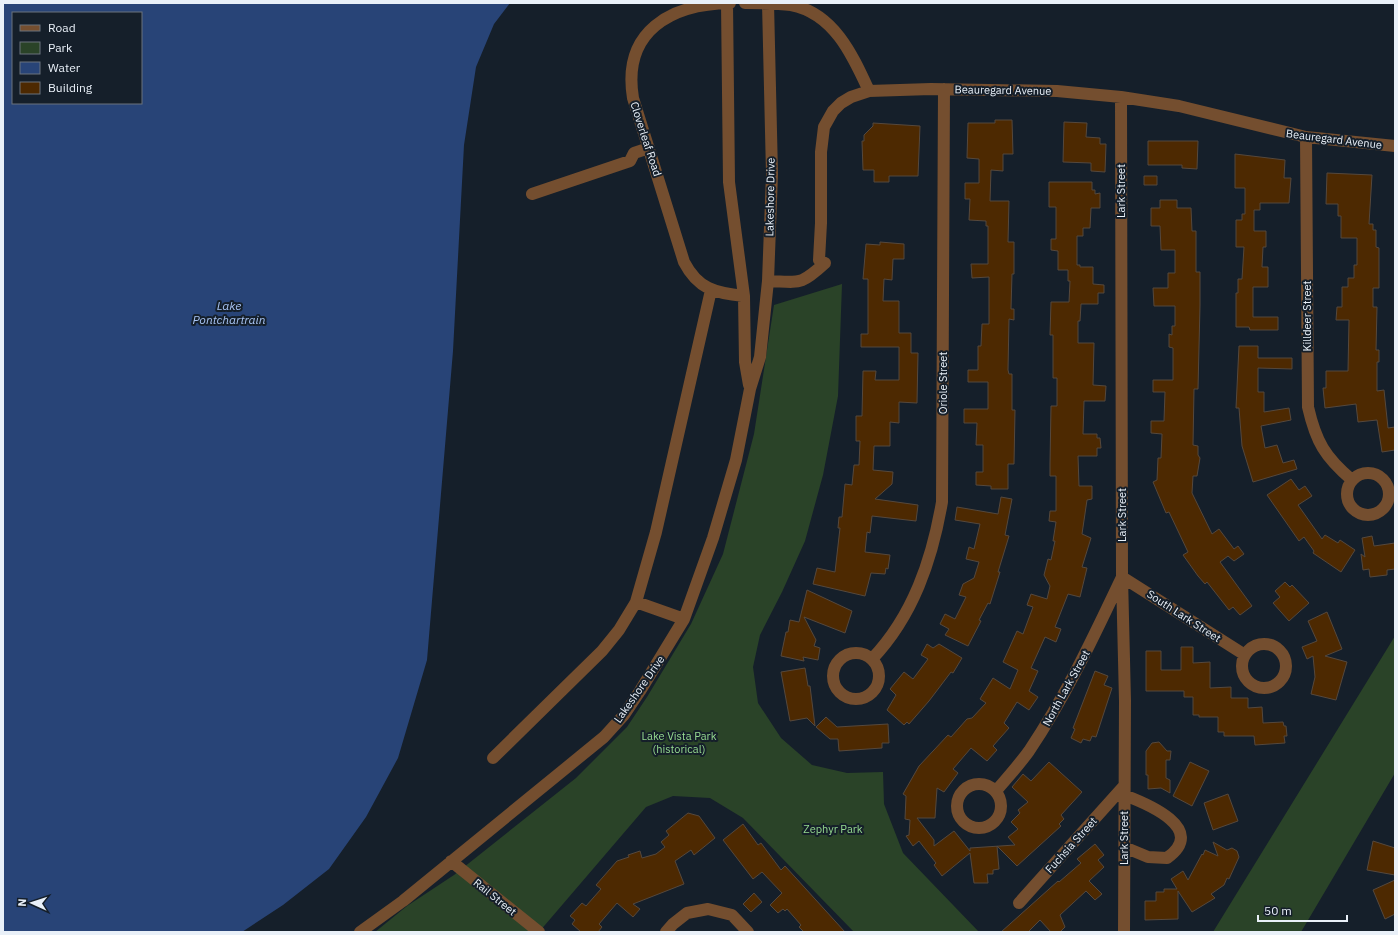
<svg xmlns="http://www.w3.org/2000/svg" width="1398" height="935" font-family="'IBM Plex Sans',sans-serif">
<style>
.green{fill:#2a4328}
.water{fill:#284477;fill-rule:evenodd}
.building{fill:#4d2901;stroke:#55483d}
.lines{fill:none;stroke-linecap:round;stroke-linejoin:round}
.minor{stroke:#744e2f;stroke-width:12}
.labels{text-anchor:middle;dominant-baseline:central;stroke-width:4;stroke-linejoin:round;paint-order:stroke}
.street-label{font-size:11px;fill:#e9f0f8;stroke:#151f2a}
.park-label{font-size:11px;fill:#96da90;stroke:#151f2a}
.water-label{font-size:12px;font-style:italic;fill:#a8c4f3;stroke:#151f2a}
</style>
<rect width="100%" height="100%" fill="#151f2a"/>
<path class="green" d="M842,284L838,396L823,475L805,541L782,592L760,635L753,667L758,703L781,738L812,765L847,773L883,772L884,804L903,853L979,932H854L743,818L710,798L673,796L646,807L539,932H375L407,906L454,875L576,778L627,727L647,697L691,624L723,554L754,434L774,305Z
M1395,636V773L1301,932H1213Z"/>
<path class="water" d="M3,3H510L494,24L476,67L464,145L453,351L427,660L398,758L366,817L329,869L283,905L242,932H3ZM13,13H141V103H13Z"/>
<path class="building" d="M995,120H1012L1013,154H1003V171L991,170L990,201H1009L1008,242H1014V274H1012L1011,309H1014V320L1009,319L1008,370L1009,374H1012V410H1015L1014,464H1008V489H991V486L976,485V472H983V445H976L977,423H964V409H988V382H968V370H978V346H981L982,324H989V277L972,278L971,264H988V226H986V221L969,220L970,199H965V183H979V159L967,158L968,123H995Z
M1064,122L1087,123L1086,137L1100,138V144H1106L1105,172L1091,171V163L1063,162Z
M873,123L920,126L918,176H889V182H874V170H863L862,141H864V135L873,126Z
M1148,141H1198L1197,169L1182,168V165H1148Z
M1235,154L1285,160L1284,178H1291L1289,203H1260V210H1254V231H1266V247H1263L1262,267H1268V287H1253V317H1278V330H1250L1249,327H1236V293H1238V279H1242L1244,247H1236V220H1242V214H1245V188H1235Z
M1327,173L1372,175L1369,224H1373V230H1376V247L1379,248V288H1373V307H1377L1376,350H1379V362H1377V391L1384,390L1388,428L1395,427V450L1382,452L1377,420L1358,422L1356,404L1325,408L1323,388H1326V371H1348L1349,320H1336L1337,307H1342V287H1348V278H1354V265H1357V238H1341V216H1338V204H1326Z
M1144,176H1157V185H1144Z
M1049,182H1092V190H1095V194L1100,193V208H1091L1090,228H1083V236H1077V265H1080V267H1093V284L1104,285V293H1098V304H1081L1080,321H1078V343H1094L1093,385L1106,386L1105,401H1084L1083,434H1097V438H1100L1101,448H1097V456H1078L1079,486H1092V499L1087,500L1082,534L1091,538L1082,567L1087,568L1080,597L1068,594L1055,627L1061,629L1056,642L1045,637L1031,668L1038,671L1029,691L1038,697L1029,710L1017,702L1004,723L1009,728L993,746L997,750L987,761L971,748L953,769L958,773L944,792L937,788L935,818H917L934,840V846L954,831L970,851V848L1015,845L1008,837L1018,829L1011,822L1020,813L1018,810L1028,802L1012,787L1023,774L1031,781L1049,762L1082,792L1061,815L1064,819L1059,824L1061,826L1017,866L997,846L999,869L993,870V874H987L988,883H974L970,853L942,876L934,865L936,863L919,841L913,846L906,836L909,835L910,820L905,819L906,796L903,794L919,766L948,735L951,737L967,719L972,718L986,703L980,699L993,678L1010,689L1018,670L1003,662L1017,631L1023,634L1033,607L1027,605L1031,594L1047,599L1050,586L1044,575L1048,559L1051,560L1055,541H1053L1056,522L1049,521L1050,511H1056V476H1050V464L1051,406H1057V378H1053V335H1050L1051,302H1069L1070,281H1068V270H1058V251L1051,250V239H1056V207H1049Z
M1160,200H1177V208H1191L1192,231H1196V272H1200V305L1198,389H1194L1193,445L1198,446V455L1200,458L1197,476H1193L1192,493L1212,534L1219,529L1234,549L1238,546L1244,554L1234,561L1228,556L1220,562L1252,606L1240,615L1233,607L1229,610L1207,582L1205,584L1198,576L1183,555L1188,552L1169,512L1166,513L1153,482L1157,480L1158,458H1161L1162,434L1151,433V421H1164L1165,392H1153V380H1173V348L1169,347V334L1172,335V326H1175V306H1154L1153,288H1168V273H1175V250H1161L1160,226H1151V208H1160Z
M880,242L904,244V259H893L892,280L884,279L883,301H899V333H911V353H918L917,403L899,402V423L890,422V446H874L873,470L893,472L892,484L875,499L918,505L916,521L872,516L870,533L867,532L865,552L890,555L888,569L886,568L885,574L871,573L865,596L813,584L817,568L835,572L840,528H838L839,517H842L845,484L852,485L854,465H859L860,441H856V416H862L863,371H876L875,380H899V347H861V334H868V279H863L866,244L880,245Z
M1239,346H1258V358H1292V369L1258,368V392H1264V412L1289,408L1291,420L1261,426L1265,448L1277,445L1283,463L1294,460L1297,469L1253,482L1242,446L1239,408H1236Z
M1291,479L1299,490L1305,486L1312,496L1298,505L1322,539L1325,535L1338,543L1340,540L1355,550L1341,572L1313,553L1314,551L1304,537L1299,541L1267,495Z
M1001,497L1012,499L1005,535L1009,536L998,572H1000L990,604L988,603L979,620L981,621L968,646L945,635L949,629L940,624L945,614L955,619L966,597L959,595L963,584L974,578L979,562L966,559L969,547L974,549L980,524L955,520L957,507L998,514Z
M1372,536L1374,546L1395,543V569L1387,570V575L1370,577L1369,569L1363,570L1361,554L1365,557L1362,538Z
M1285,582L1290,587L1292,585L1309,603L1289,621L1273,603L1280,597L1275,591Z
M807,590L852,611L845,633L804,617L816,640L814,646L820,648L818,660L803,657L804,661L781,656L786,632H788L790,620L799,622Z
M1327,612L1342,649L1325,656L1347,662L1336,700L1311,694L1315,677L1313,656L1307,659L1302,647L1317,641L1308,621Z
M927,644L933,648L939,644L962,658L953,673L951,672L929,701L909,724L907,722L904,725L887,710L896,695L890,689L904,672L913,679L928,659L921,655Z
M1181,647H1193V663L1210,662V688L1231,687V698H1248V708L1262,707L1263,723L1283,722L1284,726H1286L1287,736H1284L1285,743L1255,745L1254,736H1224V732H1218V717H1199V715H1193V697H1184V691H1146V651H1161V670H1181Z
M805,668L808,686H810L815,726L807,718L790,721L781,672Z
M1095,671L1108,676L1104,685L1112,688L1096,737L1092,736L1090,741L1083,739L1081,743L1071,738L1075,729L1073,728Z
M826,717L837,727L888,724L889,743H882V748L839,751L838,739H830L816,727Z
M1159,742L1167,751H1171L1170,760H1166V778L1170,780V793L1161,788L1148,789V775H1146V751L1152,743Z
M1190,762L1209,771L1192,806L1173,796Z
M1228,794L1238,821L1213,830L1204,803Z
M688,813L699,816L715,838L694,855L691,850L675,861L684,884L633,904L640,909L633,917L617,903L599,924L602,927L598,932H581L572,924L575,920L570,916L582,903L586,906L601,889L596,885L617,861L629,857L628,855L640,851L642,858L656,854L665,847L661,842L669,835L666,831Z
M743,824L758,845L761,843L781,870L785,866L845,932H804L799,927L801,925L787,909L785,911L783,909L778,913L770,905L782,893L762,872L753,879L723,840Z
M1373,841L1395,848V875L1367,870Z
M1213,842L1227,850L1232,848L1237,851L1239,857L1229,879L1227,878L1224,885L1211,894L1215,898L1192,912L1178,891V919L1145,920V901H1156V892H1164V889H1177L1171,879L1183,871L1188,880L1202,854L1203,855L1205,850L1218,856Z
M1095,844L1104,855L1098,860L1104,867L1089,881L1102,894L1095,900L1086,891L1060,915L1065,927L1060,932H1051L1040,920L1028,932H1001L1058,881L1059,882L1081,863L1077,859Z
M1395,880V914L1385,919L1373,890Z
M754,893L762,902L751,912L743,904Z"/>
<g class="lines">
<path class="minor" d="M727,3L729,182L744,296L745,362L749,385
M730,3C671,4 622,31 633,98L684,262C698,289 715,293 744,296
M745,3C760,3 776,3 791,5C834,13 853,56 869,91
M1121,97L1122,577L1125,701L1124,932
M1306,137L1308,407C1316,442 1325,457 1352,480
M532,194L630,161L634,153L649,148
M768,281C800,282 800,286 825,263L819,260L821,223V152L824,127L833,111L841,103L851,97L869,91L931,89L1057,91L1121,97L1179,106L1306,137L1395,146
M1347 494a21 21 0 1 1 42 0a21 21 0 1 1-42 0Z
M636,602L684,619
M1242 666a22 22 0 1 1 44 0a22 22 0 1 1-44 0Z
M833 676a23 23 0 1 1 46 0a23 23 0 1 1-46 0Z
M872,659C913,616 932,560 942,502L944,89
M493,758L602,651L619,630L636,602L656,532L711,290
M957 806a22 22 0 1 1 44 0a22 22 0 1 1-44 0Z
M996,791C1007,778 1019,765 1029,751C1066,696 1094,636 1122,577L1245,655
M1124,795C1148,804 1208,829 1167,858L1148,857L1124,847
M451,861L539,932
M1019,903L1124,786
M360,932L403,901L604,737L624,715L640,691L684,619L713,538L736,460L750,389L760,357L768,281L772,174L768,3
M666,932L673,924L687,913L708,909L732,915L748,932"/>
</g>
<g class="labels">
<g class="street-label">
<text transform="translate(1003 90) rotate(1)">Beauregard Avenue</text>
<text transform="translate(646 139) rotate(72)">Cloverleaf Road</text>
<text transform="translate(1334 139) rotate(7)">Beauregard Avenue</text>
<text transform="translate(1121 191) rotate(-90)">Lark Street</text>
<text transform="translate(770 197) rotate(-89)">Lakeshore Drive</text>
<text transform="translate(1307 316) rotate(-90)">Killdeer Street</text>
<text transform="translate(943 383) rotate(-90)">Oriole Street</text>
<text transform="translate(1122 515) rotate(-90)">Lark Street</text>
<text transform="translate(1184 616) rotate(33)">South Lark Street</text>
<text transform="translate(1066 688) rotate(-61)">North Lark Street</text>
<text transform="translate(639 689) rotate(-55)">Lakeshore Drive</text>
<text transform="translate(1124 838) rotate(-90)">Lark Street</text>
<text transform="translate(1071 845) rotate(-48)">Fuchsia Street</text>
<text transform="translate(495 897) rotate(39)">Rail Street</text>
</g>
<g class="park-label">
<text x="679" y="736">Lake Vista Park<tspan x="679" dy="13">(historical)</tspan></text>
<text x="833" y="829">Zephyr Park</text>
</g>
<g class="water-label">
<text x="229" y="305">Lake<tspan x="229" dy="14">Pontchartrain</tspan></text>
</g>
</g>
<rect width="1398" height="935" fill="none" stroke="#e9f0f8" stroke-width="8"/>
<rect x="12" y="12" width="130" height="92" fill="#151f2a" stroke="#6a737c"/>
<rect x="20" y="25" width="20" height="6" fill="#744e2f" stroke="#6a737c"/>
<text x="48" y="32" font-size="12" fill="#e9f0f8">Road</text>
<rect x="20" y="42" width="20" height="12" fill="#2a4328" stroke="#6a737c"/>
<text x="48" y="52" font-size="12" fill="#e9f0f8">Park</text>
<rect x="20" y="62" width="20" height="12" fill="#284477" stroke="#6a737c"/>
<text x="48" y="72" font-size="12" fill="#e9f0f8">Water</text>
<rect x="20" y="82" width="20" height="12" fill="#4d2901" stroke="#6a737c"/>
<text x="48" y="92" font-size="12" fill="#e9f0f8">Building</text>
<g transform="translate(32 903) rotate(273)" stroke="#151f2a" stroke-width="3" paint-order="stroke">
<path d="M0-3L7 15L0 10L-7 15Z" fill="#e9f0f8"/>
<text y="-6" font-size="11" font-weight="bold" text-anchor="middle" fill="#e9f0f8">N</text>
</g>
<path d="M1258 915v6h89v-6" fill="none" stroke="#e9f0f8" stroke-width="2"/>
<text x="1264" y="915" font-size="12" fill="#e9f0f8" stroke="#151f2a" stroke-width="3" paint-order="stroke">50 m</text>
</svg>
